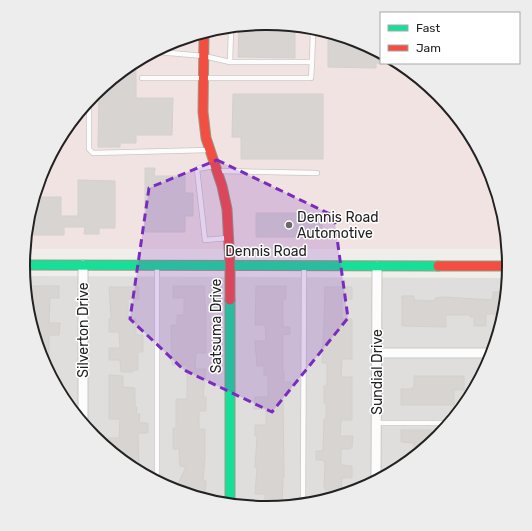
<svg xmlns="http://www.w3.org/2000/svg" width="532" height="531" font-family="Rubik,sans-serif">
<style>
.residential{fill:#dfdedc}
.commercial{fill:#f1e3e1}
.building{fill:#d7d4d2;stroke:#d3d0cc}
.lines{fill:none;stroke-linecap:round;stroke-linejoin:round}
.lane-casing{stroke:#c9c8c7;stroke-width:6}
.street-casing{stroke:#c9c8c7;stroke-width:11}
.fast-casing{stroke:#999a82;stroke-width:11}
.jam-casing{stroke:#999a82;stroke-width:11}
.lane{stroke:#fdfcfc;stroke-width:4.5}
.street{stroke:#fdfcfc;stroke-width:9}
.fast{stroke:#16e098;stroke-width:9}
.jam{stroke:#f24e42;stroke-width:9}
.marked{fill:#7b2cbf;fill-opacity:0.2;stroke:#7b2cbf;stroke-width:3;stroke-dasharray:8 5;stroke-linejoin:round}
.poi-dot{fill:#6a6968;stroke:#fff;stroke-width:1.5}
.labels{text-anchor:middle;dominant-baseline:central;stroke-width:3;stroke-linejoin:round;paint-order:stroke}
.poi-label{font-size:14px;fill:#222;stroke:#fff;text-anchor:start}
.street-label{font-size:14px;fill:#222;stroke:#fff}
.rim{fill:none;stroke:#222;stroke-width:2}
</style>
<rect width="100%" height="100%" fill="#f0eeeb"/>
<path class="residential" d="M26,276L506,278L490,359L437,437L359,490L266,508L173,489L94,437L42,358Z"/>
<path class="commercial" d="M266,23L359,42L381,56V63H391L438,94L490,173L505,249H27L42,172L95,94L173,41Z"/>
<path class="building" d="M266,23L295,29V58L238,57L239,28Z
M328,35L359,42L381,56V63H376V68L328,67Z
M136,66V98H173L172,135H136V143H120V147H98L99,91Z
M233,94H323V159H241V137H232Z
M145,168H155L154,176H185V193H193V216H185V232H145Z
M78,180L115,181V228H99V234H84L85,227H64V235H30L37,197H61V216H78Z
M256,213H322V237H256Z
M32,286H59V298H50L49,323H60L59,335H49V368L42,358L30,296H32Z
M173,286H204L206,315V353H196L195,369H206L203,397H206V411H199V429H205V457L203,481H206L205,496L175,490L186,467L180,466L179,449H173V428H176V399H187V365H172L171,325H177V315H184V298H173Z
M256,286H286V299H283V327H290V334L283,335V371L284,372V382H291V391H284L283,394L284,478H283L282,505L274,506H268V505H265V494H255L257,467H255L257,436H255V425H266V409H254L255,397H268V375H264V366H257L255,341H266L265,325H255Z
M109,287H139V299H128V319H136V335H143V352H138V370H133V372H121L120,360H109V348H120L119,332H109V319H111Z
M325,287H352V299H342V319H352V359H342L341,377H352V420H341L340,436H353L352,448H350V449H341V465L352,466V478H342L341,493L332,495V490H325V487H324L325,461H323V460H316V451H323L324,419H326V403H324V386H327V363H322L324,321Z
M493,292H503L499,314H486V326H474V317H470L471,315H446V327L402,326V296H414V300L435,301V298L444,297L492,300V297H493Z
M109,375L123,376V387L135,388V407H137L136,414H140L139,423H148V433H138L139,467L119,454V449H113L108,446V438H119L120,419H109Z
M414,376H464V390H454V405H401V389H412V388H414Z
M401,430H431L430,442L414,453V443L401,442Z"/>
<g class="lines">
<g class="lane-casing">
<path id="lane" d="M158,52L204,56L230,62L231,30
M230,62H312L313,32
M142,78H311L312,62
M89,102V149L93,153L208,150
M214,166L197,169L205,240L227,238
M219,171L317,173
M376,423H447
M157,478V267
M303,501L304,266"/>
</g>
<g class="street-casing">
<path id="street" d="M377,353H491
M83,420V265
M376,478L377,266"/>
</g>
<g class="fast-casing">
<path id="fast" d="M24,265L438,266
M230,300V501"/>
</g>
<g class="jam-casing">
<path id="jam" d="M204,35L203,112L206,138L222,186L227,209L230,265V300
M438,266H508"/>
</g>
<use href="#lane" class="lane"/>
<use href="#street" class="street"/>
<use href="#fast" class="fast"/>
<use href="#jam" class="jam"/>
</g>
<path class="marked" d="M217,160L334,216L348,318L272,412L184,370L130,319L149,188Z"/>
<circle class="poi-dot" cx="289" cy="225" r="4"/>
<g class="labels">
<g class="poi-label">
<text x="297" y="217">Dennis Road<tspan x="297" dy="16">Automotive</tspan></text>
</g>
<g class="street-label">
<text x="266" y="251">Dennis Road</text>
<text transform="translate(216 326) rotate(-90)">Satsuma Drive</text>
<text transform="translate(83 330) rotate(-90)">Silverton Drive</text>
<text transform="translate(377 372) rotate(-90)">Sundial Drive</text>
</g>
</g>
<path d="M0 0H532V531H0ZM265 30H267A235 235 0 0 1 502 265V266A235 235 0 0 1 267 501H265A235 235 0 0 1 30 266V265A235 235 0 0 1 265 30Z" fill="#ededed" fill-rule="evenodd"/>
<path class="rim" d="M265 30H267A235 235 0 0 1 502 265V266A235 235 0 0 1 267 501H265A235 235 0 0 1 30 266V265A235 235 0 0 1 265 30Z"/>
<rect x="380" y="12" width="140" height="52" fill="#ffffff" stroke="#a7a7a7"/>
<rect x="388" y="25" width="20" height="6" fill="#16e098" stroke="#a7a7a7"/>
<text x="416" y="32" font-size="12" fill="#222222">Fast</text>
<rect x="388" y="45" width="20" height="6" fill="#f24e42" stroke="#a7a7a7"/>
<text x="416" y="52" font-size="12" fill="#222222">Jam</text>
</svg>
